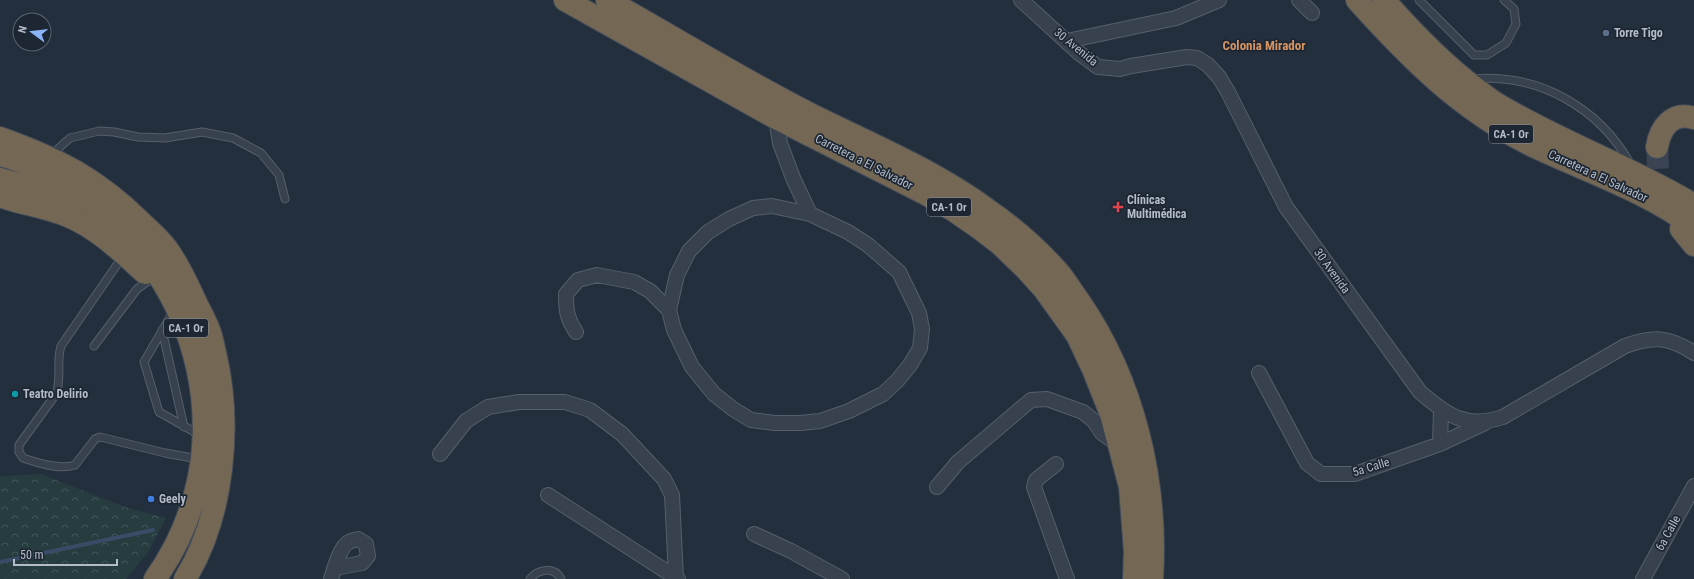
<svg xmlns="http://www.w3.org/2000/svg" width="1694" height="579" font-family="'Roboto Condensed',sans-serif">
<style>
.forest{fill:url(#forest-crowns)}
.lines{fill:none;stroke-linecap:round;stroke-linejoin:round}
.stream{stroke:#394c67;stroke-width:4}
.highway-tunnel{stroke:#3a4453;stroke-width:22;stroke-dasharray:22 11;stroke-linecap:butt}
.lane-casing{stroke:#565f6c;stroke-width:9}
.street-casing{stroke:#565f6c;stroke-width:16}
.highway-casing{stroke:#434c59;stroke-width:24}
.lane{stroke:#38414e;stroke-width:7}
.street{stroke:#38414e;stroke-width:14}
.highway{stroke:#746855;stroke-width:22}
.service-dot{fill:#5c6f8a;stroke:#1d2633;stroke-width:1.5}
.health-dot{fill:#e0444e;stroke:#1d2633;stroke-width:1.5}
.culture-dot{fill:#0f9aa8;stroke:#1d2633;stroke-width:1.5}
.shop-dot{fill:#3f7fe0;stroke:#1d2633;stroke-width:1.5}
.labels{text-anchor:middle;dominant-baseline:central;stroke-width:3.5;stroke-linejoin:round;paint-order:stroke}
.shield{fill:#1d2633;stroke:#878f9c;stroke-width:1}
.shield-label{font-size:11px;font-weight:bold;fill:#b4bcc9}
.poi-label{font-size:12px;font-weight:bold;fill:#b4bcc9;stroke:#1d2633;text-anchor:start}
.street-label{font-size:12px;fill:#b4bcc9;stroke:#1d2633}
.neighbourhood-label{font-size:13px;font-weight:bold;fill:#d59563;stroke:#1d2633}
</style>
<defs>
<pattern id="forest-crowns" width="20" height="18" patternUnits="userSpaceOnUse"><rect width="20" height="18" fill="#263c3f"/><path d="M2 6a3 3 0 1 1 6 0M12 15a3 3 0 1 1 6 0" fill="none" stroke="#435659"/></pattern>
</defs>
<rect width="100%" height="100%" fill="#242f3e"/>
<path class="forest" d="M41,474L125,507L166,518L149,551L126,579H0V476Z"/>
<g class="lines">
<path class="stream" d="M0,562L153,530"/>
<path class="highway-tunnel" d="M1657,147L1660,202"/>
<g class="lane-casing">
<path id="lane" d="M1419,0L1474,55H1487L1506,43L1516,24L1514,9L1504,0
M1472,79C1538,73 1599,107 1631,165
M51,155L70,138L99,131L114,132L138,137L165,138L202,132L233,138L261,153L279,175L285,199
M123,256L61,346C56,362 62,379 56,394L19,445V452L23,458C38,463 59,470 75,465L95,439L100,437L165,453L198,459
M173,312L144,362L159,412L200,435
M162,330L184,427
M94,346L137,289L151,279
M530,579C538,569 554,566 561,579"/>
</g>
<g class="street-casing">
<path id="street" d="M1021,0L1079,53L1098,67L1120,69L1131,66L1187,57L1197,58L1208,65L1219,77L1228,92L1286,207L1420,392C1448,416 1466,429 1503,417L1625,346C1653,336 1668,336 1694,353
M1299,0L1312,13
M1067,41L1176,18L1219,0
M776,118L780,143L793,178L810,214
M772,206L810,214L848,232L868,245L899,272L919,313L922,329L920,348L910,365L897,381L883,394L849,411L820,421L800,423H775L751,420L733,409L714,394L692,367L674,330L669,310L677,275L689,251L708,232L729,219L753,208Z
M576,332C567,318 566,311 566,294L578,280L597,275L634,282L650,291L669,310
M1259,373L1307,463L1321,474H1355L1440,444L1485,423
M1440,444L1441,410
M440,454L466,421L488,407L519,402H565L590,410L622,434L664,479L672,495L676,578
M1056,464L1036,480L1034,487L1067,579
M937,487L958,462L1031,400L1047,399L1083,412L1094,421L1102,433L1120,446
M548,495L678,579
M754,534L791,551L842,579
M331,579C334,570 340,546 349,542C352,540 355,540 358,539L366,544L368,556L362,563L335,568
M1643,579L1694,486"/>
</g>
<g class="highway-casing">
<path id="highway" d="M565,0L776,118L926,194L953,210L979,228L1000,244L1025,268L1044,289L1077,335L1093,369L1111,414L1130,487L1135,552L1134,579
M607,0C675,38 741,79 810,114C870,144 934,170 988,210C1014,228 1038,249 1059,273C1066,281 1072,292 1079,301C1134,381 1158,482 1152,579
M1357,0C1410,59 1460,109 1531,145C1583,170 1649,192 1694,227
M1384,0C1412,32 1441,62 1475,88C1483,94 1490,100 1497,104C1561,142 1631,167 1694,205
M0,138C59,159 97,179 142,223C150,231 160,239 167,249C177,262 185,279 192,294C197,306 204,317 209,330C212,337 213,345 215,353C232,424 224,516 185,579
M1657,147C1660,128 1672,111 1694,118
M0,155C28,162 52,176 76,192C204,277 246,451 155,579
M0,179L33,188L73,203
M0,196C22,204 46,207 68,216C97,228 122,252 145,273
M1681,229L1694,245"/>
</g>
<use href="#lane" class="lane"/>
<use href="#street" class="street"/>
<use href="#highway" class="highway"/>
</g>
<circle class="service-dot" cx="1606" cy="33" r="4"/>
<path class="health-dot" d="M1116 201h4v4h4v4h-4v4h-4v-4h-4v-4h4z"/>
<circle class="culture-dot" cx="15" cy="394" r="4"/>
<circle class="shop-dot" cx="151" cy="499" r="4"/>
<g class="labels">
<g class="shield">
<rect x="1489" y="125" width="44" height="18" rx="3"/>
<rect x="927" y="198" width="44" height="18" rx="3"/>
<rect x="164" y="319" width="44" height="18" rx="3"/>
</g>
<g class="shield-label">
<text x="1511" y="134">CA-1 Or</text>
<text x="949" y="207">CA-1 Or</text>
<text x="186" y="328">CA-1 Or</text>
</g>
<g class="poi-label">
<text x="1614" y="33">Torre Tigo</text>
<text x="1127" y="200">Clínicas<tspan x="1127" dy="14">Multimédica</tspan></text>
<text x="23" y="394">Teatro Delirio</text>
<text x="159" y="499">Geely</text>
</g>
<g class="street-label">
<text transform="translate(1076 47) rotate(39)">30 Avenida</text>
<text transform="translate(864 162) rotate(27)">Carretera a El Salvador</text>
<text transform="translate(1598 176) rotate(25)">Carretera a El Salvador</text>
<text transform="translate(1332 271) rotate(54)">30 Avenida</text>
<text transform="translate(1371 467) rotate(-17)">5a Calle</text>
<text transform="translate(1668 533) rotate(-61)">6a Calle</text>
</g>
<g class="neighbourhood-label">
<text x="1264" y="45">Colonia Mirador</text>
</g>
</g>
<g transform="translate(32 32) rotate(285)"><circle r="19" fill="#1d2633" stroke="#59626f"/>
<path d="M0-3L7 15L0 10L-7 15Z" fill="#8ab4f8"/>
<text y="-6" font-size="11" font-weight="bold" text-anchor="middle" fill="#b4bcc9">N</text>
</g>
<path d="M14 559v6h103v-6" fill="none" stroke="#b4bcc9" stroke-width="2"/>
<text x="20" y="559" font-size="12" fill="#b4bcc9" stroke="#1d2633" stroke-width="3" paint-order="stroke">50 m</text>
</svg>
